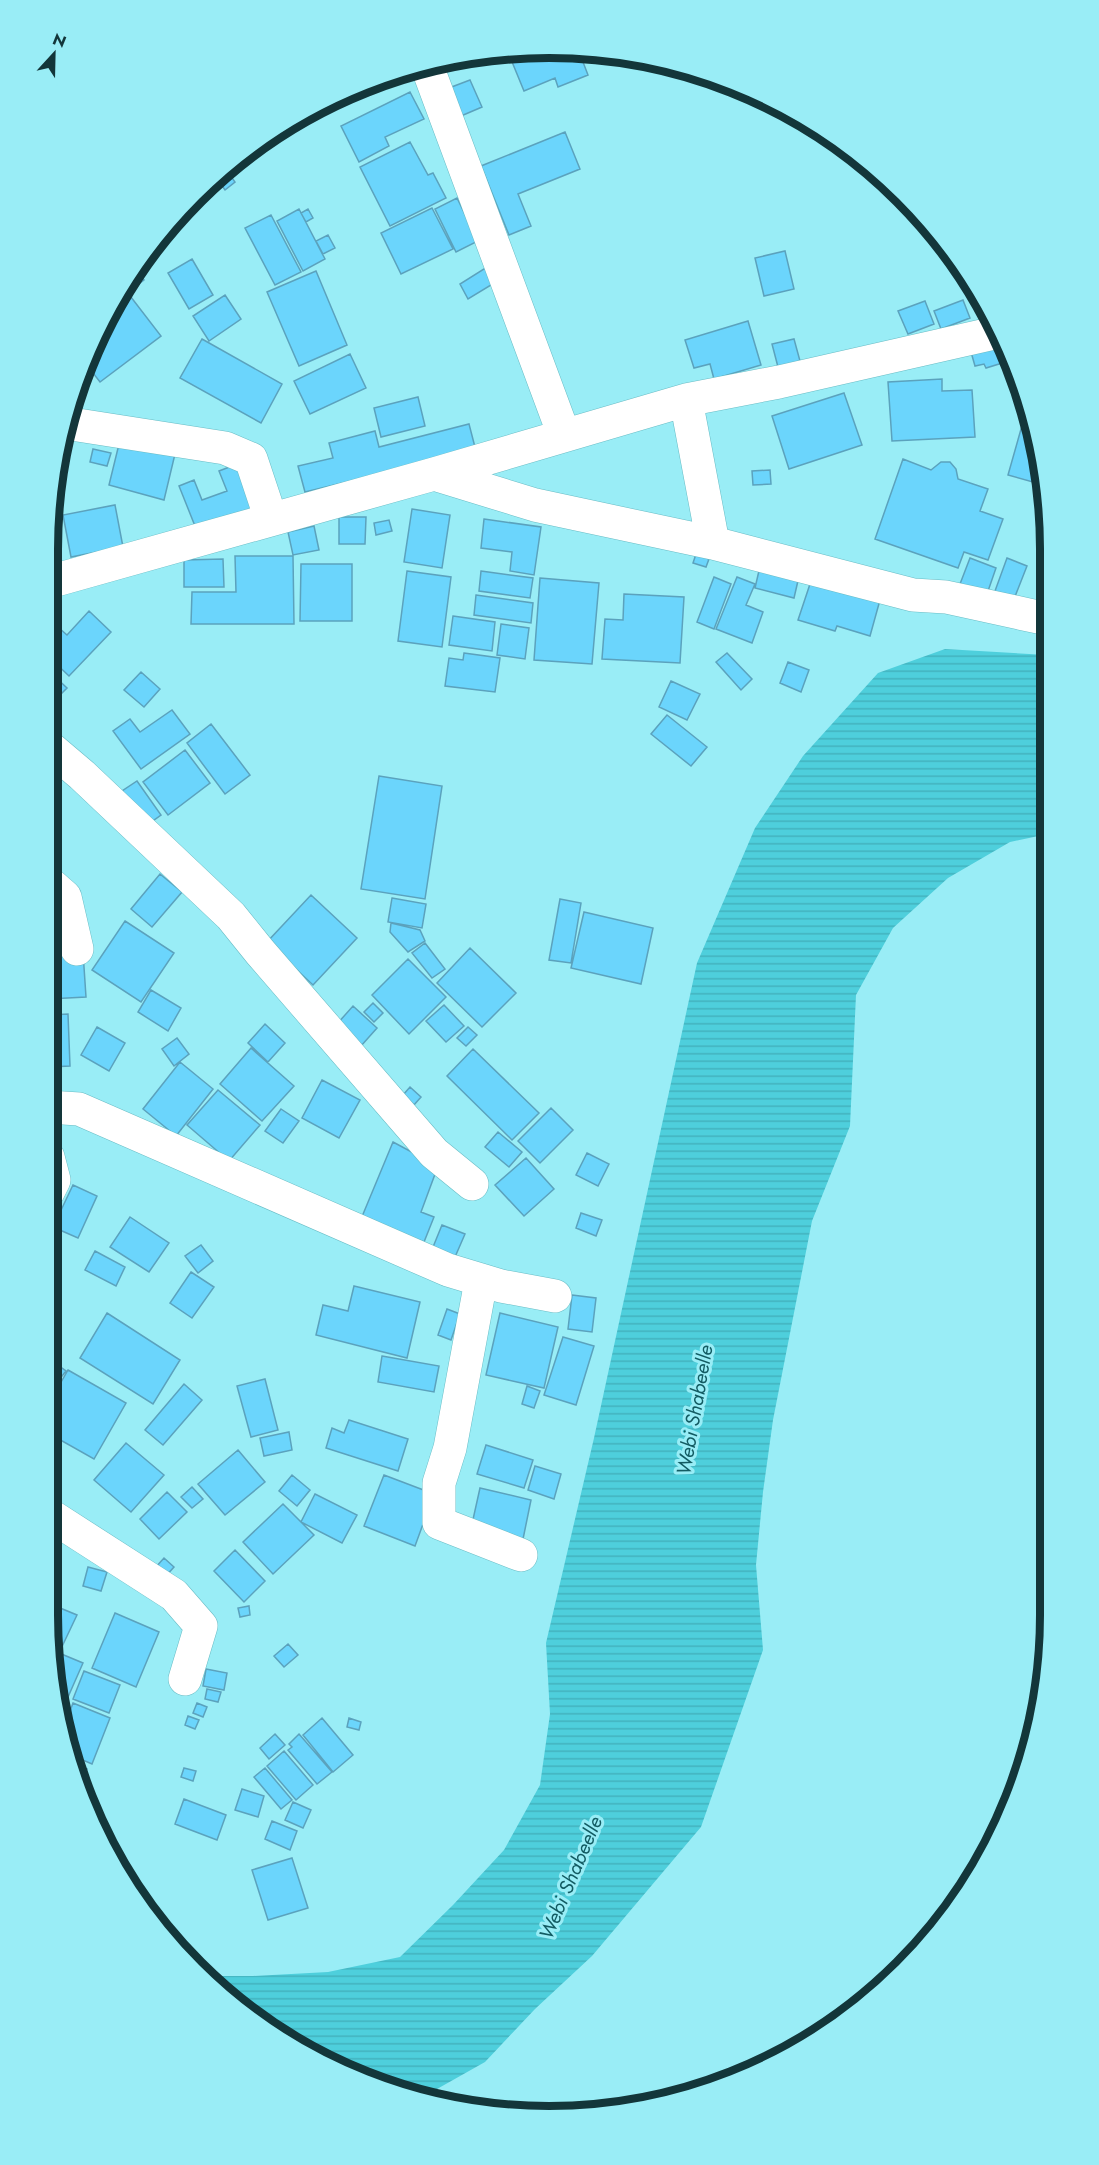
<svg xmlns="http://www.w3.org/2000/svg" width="1099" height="2165" font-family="Jost,sans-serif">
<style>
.water{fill:url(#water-rules)}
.building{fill:#6bd5fc;stroke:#5ba2bd;stroke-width:1.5}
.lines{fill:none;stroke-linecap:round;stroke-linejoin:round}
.minor-casing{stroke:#69bcc5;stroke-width:34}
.minor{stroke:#fff;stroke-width:33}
.labels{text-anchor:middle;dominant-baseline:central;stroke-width:6;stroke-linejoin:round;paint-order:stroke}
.water-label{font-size:20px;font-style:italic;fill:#135c63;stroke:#99edf6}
.rim{fill:none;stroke:#13363a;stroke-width:8}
</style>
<defs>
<pattern id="water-rules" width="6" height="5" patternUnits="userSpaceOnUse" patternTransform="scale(1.5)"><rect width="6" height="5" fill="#4ecfdc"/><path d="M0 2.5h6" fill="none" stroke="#43b2be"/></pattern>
</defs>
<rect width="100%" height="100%" fill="#99edf6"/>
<path class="water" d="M945,649L1047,655L1048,834L1010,842L948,878L893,928L856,995L850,1126L812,1221L773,1420L763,1492L756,1565L763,1650L701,1827L592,1956L535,2009L485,2062L421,2098L357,2079L271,2033L210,1976H253L328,1972L400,1957L453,1905L504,1850L540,1785L550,1714L546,1643L594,1438L697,963L755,828L803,756L878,673Z"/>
<path class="building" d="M578,49L588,75L558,87L555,78L524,91L508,52Z
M470,80L482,107L461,116L449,88Z
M410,92L424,119L385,137L389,146L359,162L341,126Z
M565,132L580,169L518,194L531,226L509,235L481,166Z
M410,142L428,175L433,173L446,198L390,226L360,167Z
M225,168L235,182L225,190L215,176Z
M457,198L478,241L456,252L435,209Z
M432,208L453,249L401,274L381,233Z
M299,209L325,259L303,271L277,221Z
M308,209L313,218L306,222L301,213Z
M271,215L301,272L275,285L245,228Z
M328,235L335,248L323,254L316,241Z
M785,251L794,289L764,296L755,258Z
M192,259L213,295L189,309L168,273Z
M487,267L496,282L468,299L460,284Z
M136,271L144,280L135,287L129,280Z
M316,271L347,345L299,366L267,292Z
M124,288L161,336L100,382L86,364L100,328Z
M225,295L241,319L209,341L193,316Z
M963,300L970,318L941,329L934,311Z
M925,301L934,324L908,334L898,311Z
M748,321L761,365L714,379L710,364L694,368L685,340Z
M202,339L282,384L261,423L180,378Z
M794,339L800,361L778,367L772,344Z
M1005,343L1012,360L986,368L984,364L975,366L971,352Z
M350,354L366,388L310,414L294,381Z
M942,379V391L972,390L975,437L892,441L888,382Z
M844,393L862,445L789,469L772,416Z
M418,397L425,426L381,437L374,408Z
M1023,422L1031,425L1047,486L1008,475Z
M469,424L476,451L305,492L298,466L333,458L329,443L375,431L379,447Z
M120,440L175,454L164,500L109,485Z
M93,449L111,453L107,466L90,462Z
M903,459L931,470L941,462H950L956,469L958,479L988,489L980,511L1003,519L988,560L964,552L958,568L875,539Z
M245,461L263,506L197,531L179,486L194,480L202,500L227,491L219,471Z
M770,470L771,484L753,485L752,471Z
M115,505L123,547L71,557L63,515Z
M412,509L450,515L442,568L404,562Z
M339,517H366L365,544H339Z
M484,519L541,527L534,575L510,571L512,552L481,548Z
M389,520L392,531L376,535L374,523Z
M314,526L319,550L293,555L288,532Z
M696,554L709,559L706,567L693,563Z
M235,556H293L294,624H191L192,592H236Z
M970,558L996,568L987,594L960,584Z
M1007,558L1027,566L1014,599L995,591Z
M223,559L224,587H184V560Z
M761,562L800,572L794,598L755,588Z
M301,564H352V621H300Z
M407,571L451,577L442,647L398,641Z
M481,571L533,578L530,598L479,591Z
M714,577L731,584L714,629L697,622Z
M737,577L755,584L746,605L763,612L752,643L716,629Z
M540,578L599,583L592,664L534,660Z
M812,578L880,600L870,636L837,626L835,631L798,620Z
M624,594L684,597L680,663L602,659L605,619L623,620Z
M476,595L533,603L531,623L474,615Z
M89,611L111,632L69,676L49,657V624L51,621L67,635Z
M453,616L495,622L492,651L449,645Z
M501,624L529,628L525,659L497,655Z
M464,653L500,658L495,692L445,686L449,658L463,660Z
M727,653L752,679L741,690L716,662Z
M788,662L809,670L801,692L780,683Z
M49,671L67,688L49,706Z
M141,672L160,689L144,707L124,690Z
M671,681L700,694L687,720L659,707Z
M172,710L190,734L141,769L113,731L130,719L140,732Z
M667,715L707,747L691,766L651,734Z
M211,724L250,775L225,794L187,743Z
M185,750L210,783L168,815L143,782Z
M379,776L442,786L425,899L361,889Z
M137,781L161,815L143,828L119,793Z
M160,874L182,892L152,927L131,909Z
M311,895L357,938L313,985L267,942Z
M392,898L426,904L422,928L388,922Z
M560,899L581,903L571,963L549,960Z
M584,912L653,928L641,984L571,968Z
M125,921L174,953L141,1002L92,970Z
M391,923L420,930L425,941L408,952L390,932Z
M82,937L86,997L49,999V939Z
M425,943L445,969L432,978L412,953Z
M470,948L516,993L482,1027L437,983Z
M408,959L446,997L409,1034L372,995Z
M151,990L181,1008L168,1031L138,1012Z
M373,1003L383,1013L374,1022L364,1012Z
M444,1005L464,1026L446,1042L426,1021Z
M353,1006L377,1028L361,1046L337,1024Z
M68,1014L70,1066L49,1067V1015Z
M265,1024L285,1043L268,1062L248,1043Z
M97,1027L125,1043L109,1071L81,1055Z
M468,1027L477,1035L466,1046L457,1038Z
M177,1038L189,1054L174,1066L162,1049Z
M251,1048L294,1086L262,1121L220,1084Z
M473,1049L539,1113L512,1140L447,1076Z
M180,1062L213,1089L176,1136L143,1109Z
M322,1080L360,1100L339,1138L302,1118Z
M410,1087L421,1097L414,1105L403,1095Z
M218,1090L260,1125L229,1161L187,1125Z
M551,1108L573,1130L540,1163L518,1141Z
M281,1109L299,1121L283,1143L265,1131Z
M498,1132L522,1152L509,1167L485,1147Z
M393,1142L438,1166L421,1212L434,1217L424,1242L361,1219Z
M587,1153L609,1164L598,1186L576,1175Z
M526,1158L554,1189L524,1216L495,1185Z
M73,1185L97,1196L78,1238L53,1227Z
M581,1213L602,1220L596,1236L576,1228Z
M130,1217L169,1243L149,1272L110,1247Z
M442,1225L465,1234L455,1257L433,1247Z
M201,1245L213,1261L198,1273L185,1256Z
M95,1251L125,1267L116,1286L85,1270Z
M191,1272L214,1287L192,1318L170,1303Z
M354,1286L420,1302L407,1358L316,1335L323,1305L348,1311Z
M572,1295L596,1298L592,1332L568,1329Z
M447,1309L460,1314L451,1340L438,1335Z
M107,1313L180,1360L153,1404L80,1358Z
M500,1313L558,1327L544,1388L486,1375Z
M563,1337L594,1346L576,1405L544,1395Z
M382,1356L439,1366L434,1392L378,1382Z
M48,1358L66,1371L48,1394Z
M68,1370L126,1403L94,1459L48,1433V1405Z
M265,1379L278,1430L251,1437L237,1386Z
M184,1384L202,1400L163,1445L145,1430Z
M527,1386L540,1391L534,1408L522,1404Z
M349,1420L408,1439L398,1471L326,1448L332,1428L344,1433Z
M289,1432L292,1450L264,1456L260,1438Z
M48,1436L60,1443L49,1462L48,1461Z
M126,1443L164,1475L131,1512L94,1480Z
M486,1445L533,1460L524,1488L477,1474Z
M238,1450L265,1482L225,1515L198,1484Z
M535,1466L561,1474L554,1499L528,1490Z
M292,1475L310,1490L297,1506L279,1491Z
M384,1475L434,1494L415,1546L364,1526Z
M192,1487L203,1499L192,1508L181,1497Z
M480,1488L531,1500L522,1544L470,1533Z
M167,1492L187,1512L159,1539L140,1519Z
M315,1494L357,1515L342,1543L301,1522Z
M283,1504L314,1535L273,1574L243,1542Z
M235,1550L265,1581L244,1602L214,1571Z
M164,1558L174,1567L165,1577L155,1568Z
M88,1567L107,1572L101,1591L83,1586Z
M48,1603L77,1615L58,1655L54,1653L48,1616Z
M249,1606L250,1615L240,1617L238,1608Z
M115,1613L159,1632L136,1687L92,1668Z
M288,1644L298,1655L284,1667L274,1656Z
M59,1653L83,1663L68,1697L61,1694L55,1660Z
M206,1669L227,1673L224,1690L203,1686Z
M84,1671L120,1685L109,1713L73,1699Z
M207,1689L221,1692L218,1702L205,1699Z
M73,1703L110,1718L92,1764L71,1755L66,1722Z
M197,1703L207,1707L203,1717L193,1713Z
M188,1716L199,1720L195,1729L185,1725Z
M322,1718L353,1755L333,1772L303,1735Z
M349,1718L361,1722L359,1730L347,1727Z
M275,1734L285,1745L269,1759L260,1748Z
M299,1734L332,1772L317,1784L288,1750L292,1747L289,1744Z
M284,1751L313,1785L296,1800L267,1766Z
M72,1763L87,1769L80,1787L75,1777Z
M184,1768L196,1771L193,1781L181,1777Z
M265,1768L292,1800L281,1809L254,1777Z
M242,1789L264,1796L258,1817L235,1810Z
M184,1799L226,1815L217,1840L175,1824Z
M293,1802L311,1810L303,1828L285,1820Z
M272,1821L297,1831L290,1850L265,1839Z
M292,1858L308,1908L268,1920L252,1870Z"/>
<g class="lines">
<g class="minor-casing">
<path id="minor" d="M427,66L564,435
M686,400L713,543
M65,423L225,448L251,459L271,519
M434,474L535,505L713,543L913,595L946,597L1047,619
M49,582L434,474L686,400L779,382L999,332
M49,747L82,775L231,916L260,952L434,1153L472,1184
M49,883L65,897L77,949
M48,1107L79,1109L448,1270L501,1286L555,1296
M48,1192L54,1180L48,1157
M481,1281L450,1448L439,1483V1523L521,1555
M48,1514L174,1595L201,1626L185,1679"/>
</g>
<use href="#minor" class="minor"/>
</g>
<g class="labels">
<g class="water-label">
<text transform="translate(695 1410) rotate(-80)">Webi Shabeelle</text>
<text transform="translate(571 1878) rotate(-67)">Webi Shabeelle</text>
</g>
</g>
<path d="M0 0H1099V2165H0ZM549 58H549A491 491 0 0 1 1040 549V1615A491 491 0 0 1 549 2106H549A491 491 0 0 1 58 1615V549A491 491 0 0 1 549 58Z" fill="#99edf6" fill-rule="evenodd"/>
<path class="rim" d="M549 58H549A491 491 0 0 1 1040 549V1615A491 491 0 0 1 549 2106H549A491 491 0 0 1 58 1615V549A491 491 0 0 1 549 58Z"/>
<g transform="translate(54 54) rotate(22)" stroke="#99edf6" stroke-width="4.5" paint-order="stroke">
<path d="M0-4.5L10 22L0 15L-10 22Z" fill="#13363a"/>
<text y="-9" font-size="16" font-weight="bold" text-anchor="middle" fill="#13363a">N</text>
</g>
</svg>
